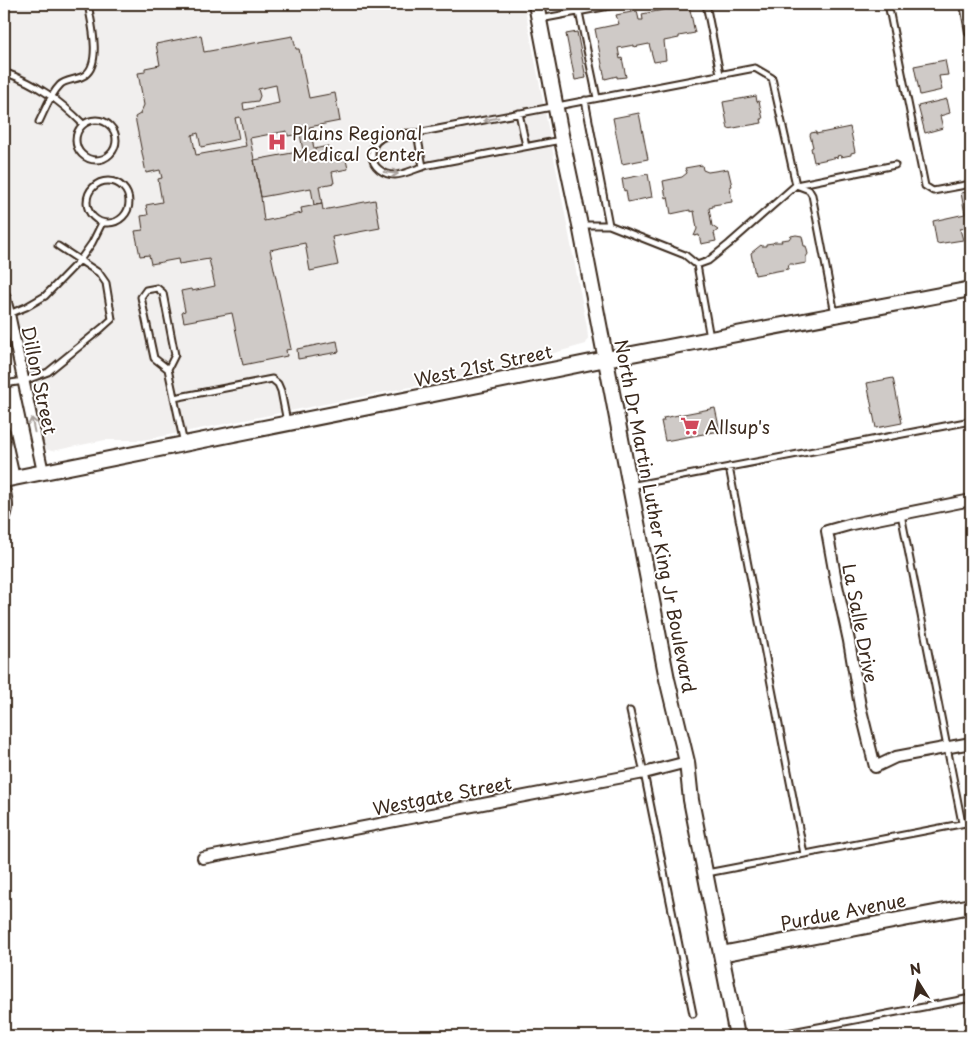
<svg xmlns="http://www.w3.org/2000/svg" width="975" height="1040" font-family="'Playpen Sans',sans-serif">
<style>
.built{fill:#f1efee}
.building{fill:#cfcac7;stroke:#3b2a1e;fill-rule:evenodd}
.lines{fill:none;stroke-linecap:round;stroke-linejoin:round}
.lane-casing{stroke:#3b2a1e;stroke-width:9}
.street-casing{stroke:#3b2a1e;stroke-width:14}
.secondary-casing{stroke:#3b2a1e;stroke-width:18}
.lane{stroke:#fff;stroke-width:5}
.street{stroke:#fff;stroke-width:10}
.secondary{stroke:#fff;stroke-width:14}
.oneway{stroke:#a79f9a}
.labels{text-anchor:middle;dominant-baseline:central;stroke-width:4;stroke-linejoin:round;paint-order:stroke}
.poi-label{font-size:18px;fill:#3b2a1e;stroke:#fff;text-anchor:start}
.street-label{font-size:18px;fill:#3b2a1e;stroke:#fff}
</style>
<rect width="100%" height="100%" fill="#fff"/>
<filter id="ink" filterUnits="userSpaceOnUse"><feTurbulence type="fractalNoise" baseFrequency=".02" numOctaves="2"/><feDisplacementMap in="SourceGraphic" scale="10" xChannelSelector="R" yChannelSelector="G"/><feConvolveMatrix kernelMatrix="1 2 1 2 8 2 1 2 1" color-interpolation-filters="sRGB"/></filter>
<g filter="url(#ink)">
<path class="built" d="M4,4H524L587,327L588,338L586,344L486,372L143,440H105L62,449L52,451L45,449L41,444L20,335L10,293L4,280Z"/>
<path class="building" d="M689,5L695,33L679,36V38L664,41L666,60L654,62L649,44L634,47V45L618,48L620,59L622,58L626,77L617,78V76L605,79L595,29L619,24L616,15L637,11L639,20H643L642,14Z
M577,32L586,78L575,80L566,34Z
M201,35L204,52L293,36L296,49H299L309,98L335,93L340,121L309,127L311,132L288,136L287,131L250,138L261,197L264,221L302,213L301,208L322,204L323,210L375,200L380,228L332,237L338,265L310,271L305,243L270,250L291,349L286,350L287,356L243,365L232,313L184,322L182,312L185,311L181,291L191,289L192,291L215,286L209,259L179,264L178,259L151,264L149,255L140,256L135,231L143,230L141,216L148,215L146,205L162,202L158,179L162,178L160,170L146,173L135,117L140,114L144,105L138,73L145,72V68L160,65L156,44ZM276,85L279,103L244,110L243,103L258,101L260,96L258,89ZM240,117L246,146L196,155L192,135L198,133L201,147L239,139L235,118Z
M945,60L948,75L939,76L942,90L920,95L914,66Z
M756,96L757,102L759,101L763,119H761L762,123L728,129L723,102Z
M947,99L950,113L940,116L943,128L925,133L918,106Z
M639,113L648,159L622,164L613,118Z
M850,127L855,152L851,153V155L841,157V155L837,156L838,157L814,162L811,148L813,147L810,135L811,133L816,132V134Z
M311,132L314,149L328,146L330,158L345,155L348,169L332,172L334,183L319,186L322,204L314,205L311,188L261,197L254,160L303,151L300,134Z
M702,165L703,170L708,172L728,169L732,186L730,187L732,202L713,205V207L709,208L712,226L718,230L714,233L716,241L701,244L699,235L694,236L697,229L694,211L690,212V210L671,214L668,197L666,198L663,181L682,177L687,173L685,168Z
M648,174L652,197L628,202L626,190L624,191L622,179Z
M971,191V237L969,238L967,228L960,229L963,240L937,244L933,221L965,214L961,193Z
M796,235L802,236L804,246H806L808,254L806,257V263L795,265L793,264H789L788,269L755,275L751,253L761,245L762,246H766V244L773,243L774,242H782L781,240L789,239L791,236Z
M337,341L339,352L298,359L297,349Z
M893,378L902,423L876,428L867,383Z
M715,408L720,431L665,441L661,421H664L663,418Z"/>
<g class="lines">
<g class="lane-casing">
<path id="lane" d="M706,4L720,74
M888,4L925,186L933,191L971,184
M579,12L597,98
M540,19L620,4
M4,72C37,84 58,99 83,124
M585,100L609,225
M519,113L526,146
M76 140a20 20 0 1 1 40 0a20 20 0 1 1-40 0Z
M39,122C45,110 50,95 60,85C65,79 78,80 85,75C102,63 91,21 88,4
M417,133L423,167
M561,140C517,148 473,157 429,165C419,167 404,175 395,175C384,175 372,167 372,155C371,132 401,133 417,133L755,68L772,78L796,185L809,190L812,195L835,314
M87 202a21 21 0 1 1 42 0a21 21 0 1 1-42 0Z
M582,225H609L685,255L697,265L710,338
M697,265L708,261L729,244L796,185L895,165
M9,314L26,307L45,296L80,260L92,243L102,223
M168,369L154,358L141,297L146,290L157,288L163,293L175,355L168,369L184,444
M4,384L24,381L48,372L102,328L112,319L106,283L99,273L58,246
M174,398L272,379L278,384L281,391L287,422
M729,467L804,854
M630,486L971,421
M901,514L962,823
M4,523C14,508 8,497 5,481
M630,711L644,773L693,1014
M707,873L971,822
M771,1036L971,998"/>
</g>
<g class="street-casing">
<path id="street" d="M966,4L971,32
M4,295L9,314L43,472
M4,432L14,478
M971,500L852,524L827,531L836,581L849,641L860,706L875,767L896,757L971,743
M203,858L644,773L687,762"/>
</g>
<g class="secondary-casing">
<path id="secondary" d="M536,4L562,140L580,225L667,679L687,762L691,800L737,1036
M4,480L464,388L606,359L971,289
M721,954L971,906"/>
</g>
<use href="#lane" class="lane"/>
<use href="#street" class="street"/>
<use href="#secondary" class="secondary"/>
</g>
<defs><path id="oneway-shaft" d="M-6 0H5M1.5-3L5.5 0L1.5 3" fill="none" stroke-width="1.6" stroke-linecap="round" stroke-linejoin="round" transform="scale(1.25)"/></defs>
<g class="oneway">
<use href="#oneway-shaft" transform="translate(491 119) rotate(169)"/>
<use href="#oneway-shaft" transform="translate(391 173) rotate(8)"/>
<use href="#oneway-shaft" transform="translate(33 425) rotate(-102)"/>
</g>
</g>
<defs>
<g id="hospital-bare" transform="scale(1.5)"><path d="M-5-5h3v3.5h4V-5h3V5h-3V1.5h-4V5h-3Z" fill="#d1495b" stroke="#fff" stroke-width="2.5" paint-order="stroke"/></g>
<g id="supermarket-bare" transform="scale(1.5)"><path d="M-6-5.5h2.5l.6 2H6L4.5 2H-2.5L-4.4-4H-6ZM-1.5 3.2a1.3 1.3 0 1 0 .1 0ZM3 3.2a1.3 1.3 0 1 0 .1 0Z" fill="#d1495b" stroke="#fff" stroke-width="2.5" paint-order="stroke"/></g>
</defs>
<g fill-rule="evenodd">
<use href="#hospital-bare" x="277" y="142"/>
<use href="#supermarket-bare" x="690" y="426"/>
</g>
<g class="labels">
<g class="poi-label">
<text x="292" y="132">Plains Regional<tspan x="292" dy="21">Medical Center</tspan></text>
<text x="705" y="426">Allsup's</text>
</g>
<g class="street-label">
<text transform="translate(483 365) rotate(-12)">West 21st Street</text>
<text transform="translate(40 380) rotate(78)">Dillon Street</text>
<text transform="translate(656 516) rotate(79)">North Dr Martin Luther King Jr Boulevard</text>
<text transform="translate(861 623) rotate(79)">La Salle Drive</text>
<text transform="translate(442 795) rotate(-11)">Westgate Street</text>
<text transform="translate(843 911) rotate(-11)">Purdue Avenue</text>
</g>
</g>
<rect width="975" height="1040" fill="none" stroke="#fff" stroke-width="20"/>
<rect x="10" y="10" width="955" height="1020" fill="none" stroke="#3b2a1e" stroke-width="2" filter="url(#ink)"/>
<g transform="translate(918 982) rotate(349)" stroke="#ffffff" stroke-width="4" paint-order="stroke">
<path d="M0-4L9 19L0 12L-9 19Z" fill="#3b2a1e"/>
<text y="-8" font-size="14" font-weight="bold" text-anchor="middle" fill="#3b2a1e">N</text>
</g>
</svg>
